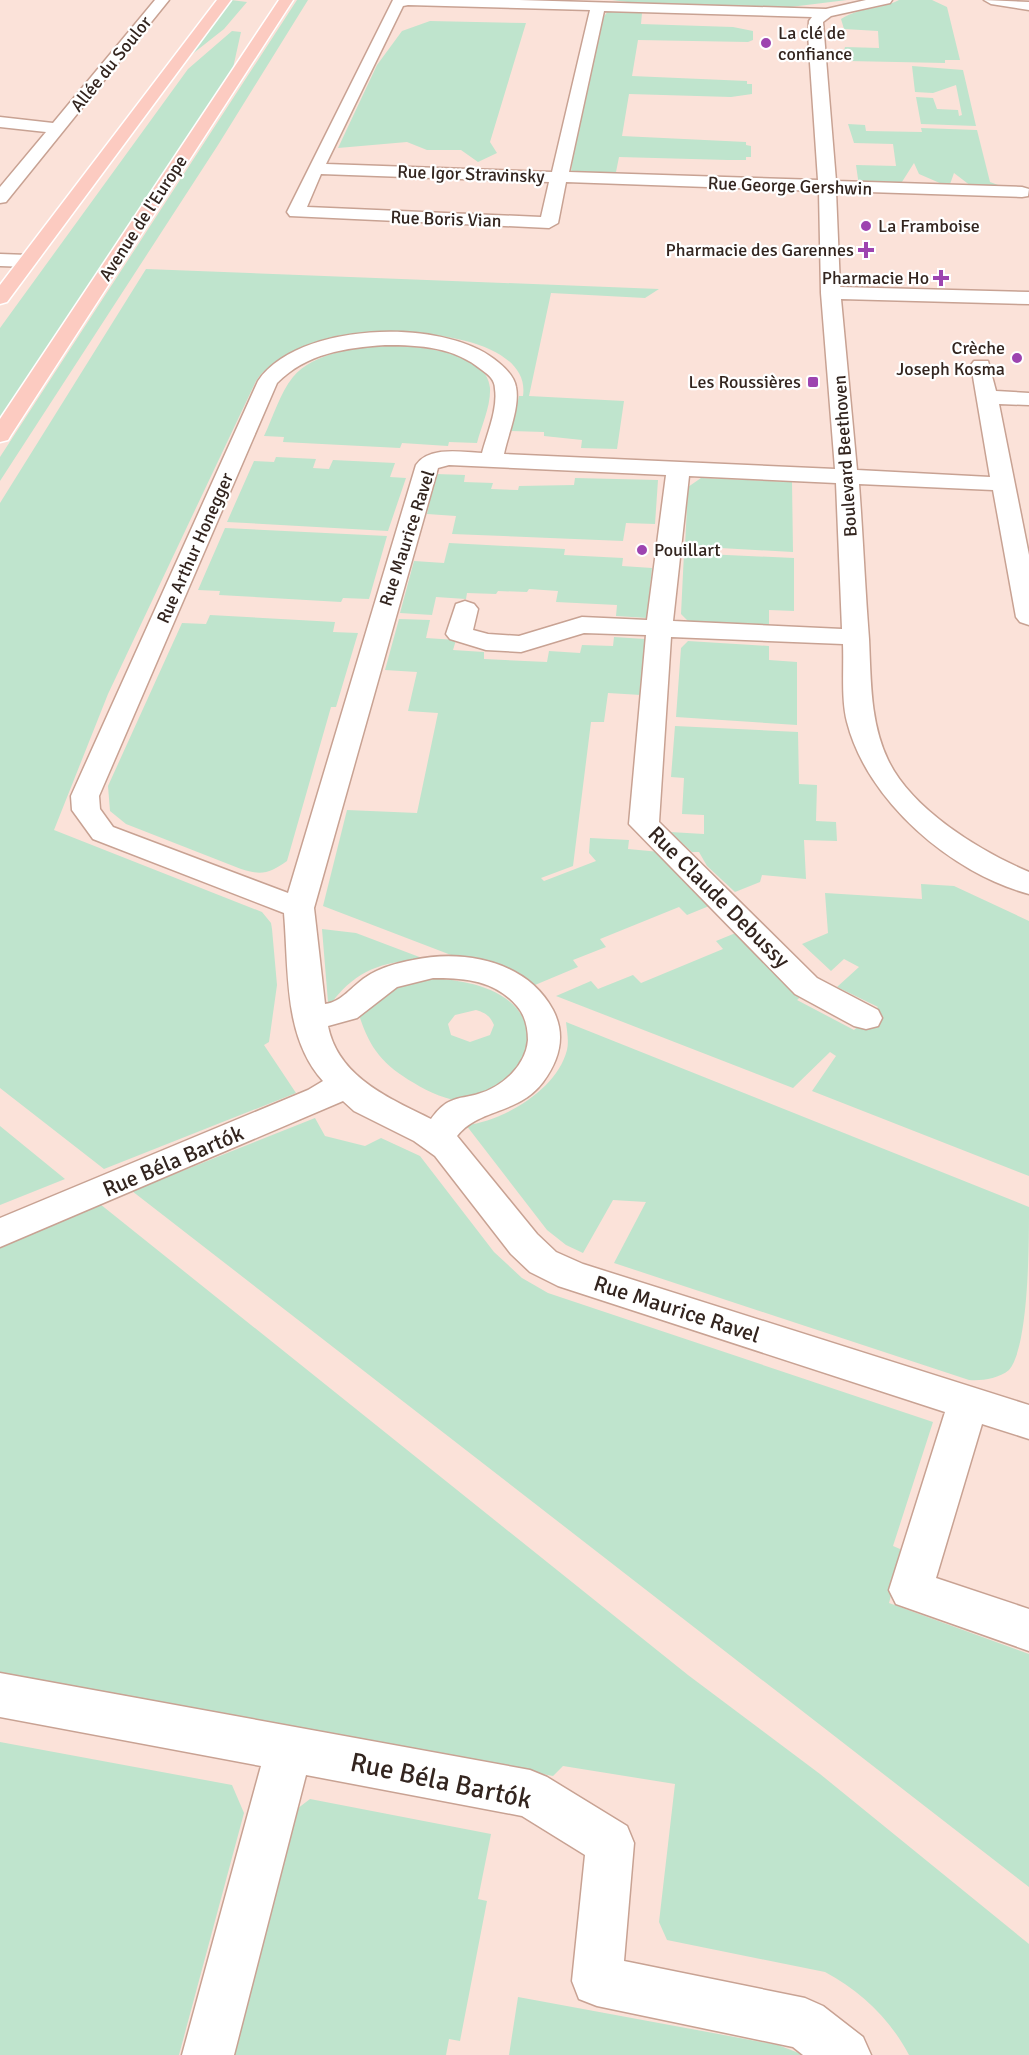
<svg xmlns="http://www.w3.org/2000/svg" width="1029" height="2055" font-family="Signika,sans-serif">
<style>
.green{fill:#bfe4cd;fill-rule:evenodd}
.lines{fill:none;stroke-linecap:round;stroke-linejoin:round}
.minor-casing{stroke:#c8a293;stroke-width:3}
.major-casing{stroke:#fff;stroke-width:3}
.minor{fill:#fff;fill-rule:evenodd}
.major{fill:#fccbc1;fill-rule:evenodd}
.poi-dot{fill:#9d44b0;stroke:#fff;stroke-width:2}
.labels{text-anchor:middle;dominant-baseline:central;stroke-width:4.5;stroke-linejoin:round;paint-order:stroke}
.far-poi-label{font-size:18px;fill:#33251f;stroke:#fff;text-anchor:end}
.far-street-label{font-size:18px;fill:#33251f;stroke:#fff}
.street-label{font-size:22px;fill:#33251f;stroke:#fff}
.near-street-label{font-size:27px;fill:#33251f;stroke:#fff}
</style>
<rect width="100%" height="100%" fill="#fbe2d9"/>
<path class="green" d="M231,0L247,2L224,29L186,59Z
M297,0H308L218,145L0,481V457Z
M612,0H847L750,12L650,10L635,3Z
M899,0H932L947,7L960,60H945V63L848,61L843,54L845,47L879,48L878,31L844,29L841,19C859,7 880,10 899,0Z
M626,9L642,13L641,24L733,27L753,31V40L748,42L638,40L632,76L747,81V84H752V94L731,97L629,94L622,136L746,142V145L751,146V157H746V160H728L619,157L616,172H571L579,111L593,48L601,27L597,26L608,11Z
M430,21L526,23L490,142L497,153L478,162L461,150H427L407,142L338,148L377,65L402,31Z
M232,31L241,32L233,68L0,418V328L188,69Z
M912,66L963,70L976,126L921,124L916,97L933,98L937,109L958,110L959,116L962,115L956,85L933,93L915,92Z
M848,124L865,125L866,131L922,132L921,128L977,130L990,182L1006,188L984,196L954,173L949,187L919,174L914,163L900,185L859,186L856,165L896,166L893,144L854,143Z
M146,269L659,289L645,298L551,293L529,396L624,401L617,449L581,448L582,440L544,436V432L511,431L519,396H523C535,316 299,314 256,381L108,694L54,830L262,912L271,923L272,929L277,985L269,1042L264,1045L296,1093L104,1169L0,1088V503Z
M389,346C416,346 488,351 490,388C491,406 481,427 477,443L449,442L448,446L402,443L400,448L283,442L284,437L264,436C273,417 280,393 293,377C314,352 358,347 389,346Z
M276,457L316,459L313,468L329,469L333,460L395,463L390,477L406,478L388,531L227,522L254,461L274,462Z
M436,474L465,475L464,482L493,483L491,489L518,490L519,486L574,485L575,478L658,480L655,524L626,523L623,541L452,534L456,516L427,514Z
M701,478L792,482L793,552L685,546L688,487Z
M225,528L387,536L369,599L343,598L341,602L219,595L220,591L198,590Z
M449,543L565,549L564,555L623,558L622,566L652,568L647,618L616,616L617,605L556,602L558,591L529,589L527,592L498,591L496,594L467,593L466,599L436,597L432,615L400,613L414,561L444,563Z
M684,553L794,558V611L769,610V625L688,621L681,614Z
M210,615L335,622L333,632L358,633L336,707H331L287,861C270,873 262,876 241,869L126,824L110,811L108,786L182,623L206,624Z
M399,619L430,620L426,638L456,640L453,650L484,652V659L547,662L549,651L580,653L582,645L613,646L614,637L645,639L641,695L608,693L604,722H591L573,866L541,878L544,881L596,861L589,853L590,838L629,840L628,849L660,852L714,904L687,915L679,907L600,939L606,947L573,960L578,967L535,985L502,965L479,958L451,955L323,906L347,810L417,813L438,713L408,711L417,672L385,670Z
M688,641L769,646V660L797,662V725L676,717L681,648Z
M675,726L798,732L799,784L817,785L816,821L836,822L837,841L804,840L806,879L762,875L760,882L735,892L707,866L699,852H692L670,832L704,834V815L682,814L684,778L671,777Z
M921,884L954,886L1029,921V1176L812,1091L836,1056L830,1052L793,1088L556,996L591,981L598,989L633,975L641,983L723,949L716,941L743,930L807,991L797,1000L854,1030L878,1007L837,987L859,967L844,959L831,971L802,944L828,933L825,893L922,899Z
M322,929L356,933L422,958C380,964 359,968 332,1002H328Z
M424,978C464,979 523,988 529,1037C531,1056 521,1067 507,1078C499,1084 488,1098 478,1100C456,1105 432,1094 414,1083C383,1065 370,1049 359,1015L399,983ZM476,1010C486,1013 490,1016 494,1025L490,1035L470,1042L451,1035L448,1024L455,1015Z
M566,1022L1029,1207C1029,1243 1029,1347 1009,1370C998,1379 981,1381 969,1380L614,1263L646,1202L613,1200L583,1253L566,1245L547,1230L466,1125C503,1121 557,1090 567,1050C569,1042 567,1031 566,1022Z
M315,1118L325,1136L365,1146L381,1138L420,1156L494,1252L522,1278L548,1293L933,1422L893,1546L900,1549V1561L889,1603L1029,1654V1887L132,1191Z
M0,1126L65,1179L0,1205Z
M100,1204L688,1675L820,1774L1029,1944V2055H909C890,2019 861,1991 825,1972L667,1940L659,1922L675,1784L563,1766L553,1776L0,1673V1245Z
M0,1742L232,1785L244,1813L179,2055H0Z
M310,1799L491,1834L478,1899L487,1901L460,2041L449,2039L446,2055H226L293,1812Z
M518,1997L778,2045L804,2055H509Z"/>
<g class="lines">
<g class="minor-casing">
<path id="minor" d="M155,0H169L6,202L0,203V187L46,132L0,127V117L53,123Z
M393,0H519L826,9L866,0H892L890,3L831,16L823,22L836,181L1022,187L1029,189L1028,196L1022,197L836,191L840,287L1029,292V304L841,299L857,470L990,477L971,365L974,361H988L996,391L1029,393V405L999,404L1029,555V625L1020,622L1016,617L993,490L859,484C863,536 865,588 869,639C871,681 870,722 888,760C912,810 980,851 1029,872V894C951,873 867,801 847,722C841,698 844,669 843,644L671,637L659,822L817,978L878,1010L882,1018L878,1026L866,1029L854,1026L795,994L629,824L646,635L584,633L521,652L486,650L450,639L446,634L456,604L465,601L474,604L478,609L473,630L488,634L519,636L582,617L647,620L666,475L449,465L438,468L314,908L325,1004C342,1002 352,986 366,977C379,968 397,963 413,960C464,949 527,961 553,1010C566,1035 560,1059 543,1082C518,1115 479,1108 457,1136L537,1234L556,1252L583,1264L1029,1405V1439L982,1424L936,1578L1029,1609V1651L896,1604L889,1590L945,1412L558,1286L530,1272L511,1254L435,1156L414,1141L354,1111L343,1101L0,1247V1218L308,1090L323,1081C283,1037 289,970 284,913L93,839L72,810L71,796L258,381C298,322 441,318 494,359C503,366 514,375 516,387C520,407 508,434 504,454L835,469L821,293L819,191L566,182L558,223L549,228L290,216L287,212ZM408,5L590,10L552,172L326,164L403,6ZM604,11L812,17L809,21L808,34L818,180L569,172ZM321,174L549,182L541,217L307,207ZM385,345C421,345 454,347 482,370C489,375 495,380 495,389C498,409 487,434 482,453C461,452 429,446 416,465L288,893L113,827L100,809L99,796L277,383C307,353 345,348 385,345ZM689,476L836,483L842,629L673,621ZM433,978C464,978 495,980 517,1006C525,1015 528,1028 528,1040C526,1066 501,1088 478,1094C469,1097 459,1097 451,1101C443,1104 436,1112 431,1119C389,1098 338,1077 328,1026L357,1018L397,987Z
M984,0L1029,2V10L991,4Z
M0,254L28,255L37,261L28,267L0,266Z
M0,1673L530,1770L547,1777L627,1826L634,1843L624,1961L805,1998L823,2006L863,2037L871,2055H803L793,2047L597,2006L579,1999L572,1981L585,1855L522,1816L306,1775L234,2055H182L261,1766L0,1717Z"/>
</g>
<g class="major-casing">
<path id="major" d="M217,0H231L7,302L0,304V285Z
M279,0H293L11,435L8,440L0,442V419Z"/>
</g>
<use href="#minor" class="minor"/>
<use href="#major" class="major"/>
</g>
<g class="poi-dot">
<circle cx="766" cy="43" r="6"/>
<circle cx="866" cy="226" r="6"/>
<path d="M863 241h6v6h6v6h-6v6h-6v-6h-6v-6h6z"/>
<path d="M938 269h6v6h6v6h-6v6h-6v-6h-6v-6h6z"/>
<circle cx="1017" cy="358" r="6"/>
<rect x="807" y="376" width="12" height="12" rx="3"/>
<circle cx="642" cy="550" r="6"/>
</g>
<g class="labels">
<g class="far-poi-label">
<text x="778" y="33" text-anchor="start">La clé de<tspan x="778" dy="21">confiance</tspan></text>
<text x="878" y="226" text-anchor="start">La Framboise</text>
<text x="854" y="250">Pharmacie des Garennes</text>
<text x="929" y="278">Pharmacie Ho</text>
<text x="1005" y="348">Crèche<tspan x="1005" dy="21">Joseph Kosma</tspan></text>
<text x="801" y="382">Les Roussières</text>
<text x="654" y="550" text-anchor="start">Pouillart</text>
</g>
<g class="far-street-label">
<text transform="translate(111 64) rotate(-51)">Allée du Soulor</text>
<text transform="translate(471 174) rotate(2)">Rue Igor Stravinsky</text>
<text transform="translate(790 186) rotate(2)">Rue George Gershwin</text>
<text transform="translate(143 218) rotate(-57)">Avenue de l'Europe</text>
<text transform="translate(446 219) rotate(2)">Rue Boris Vian</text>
<text transform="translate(845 456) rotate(-94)">Boulevard Beethoven</text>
<text transform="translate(407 538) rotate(-72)">Rue Maurice Ravel</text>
<text transform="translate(195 548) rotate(-66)">Rue Arthur Honegger</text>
</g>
<g class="street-label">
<text transform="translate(719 897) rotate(45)">Rue Claude Debussy</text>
<text transform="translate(173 1161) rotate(-23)">Rue Béla Bartók</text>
<text transform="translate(677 1309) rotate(18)">Rue Maurice Ravel</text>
</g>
<g class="near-street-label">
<text transform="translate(441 1781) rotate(12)">Rue Béla Bartók</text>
</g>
</g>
</svg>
